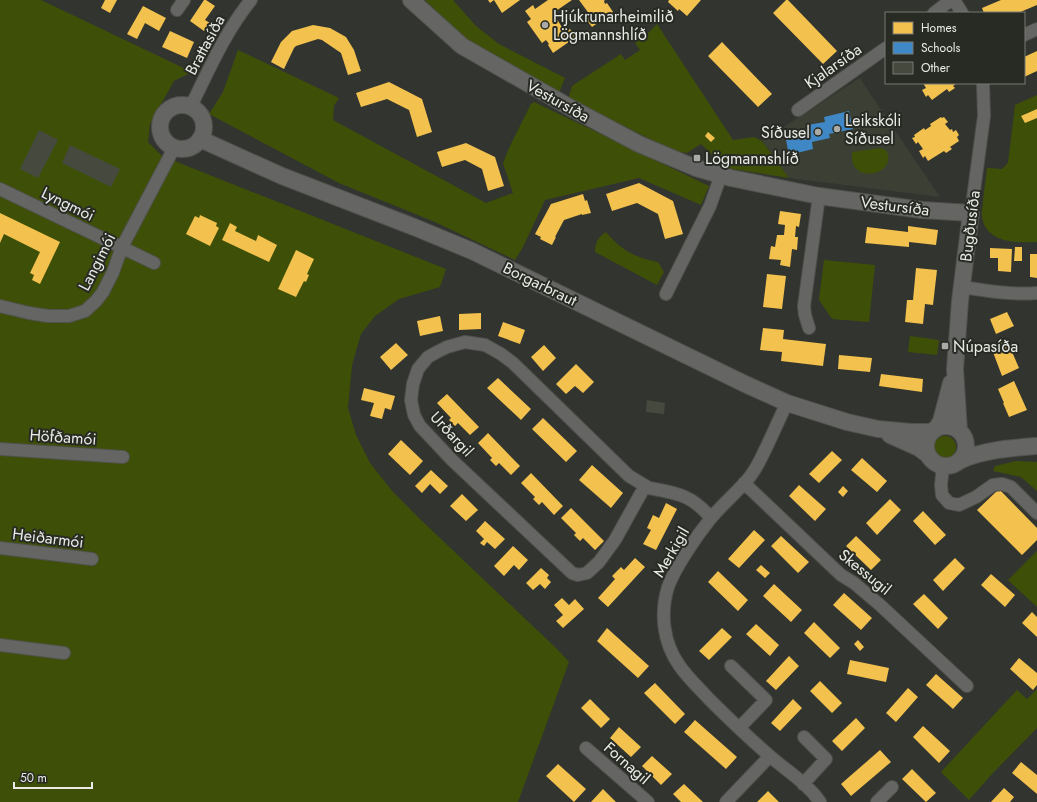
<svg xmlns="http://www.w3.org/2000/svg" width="1037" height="802" font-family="Jost,sans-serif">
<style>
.built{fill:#3b3f34}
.green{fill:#3e5007}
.homes{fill:#f2c14e}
.schools{fill:#3f88c5}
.building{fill:#45493e}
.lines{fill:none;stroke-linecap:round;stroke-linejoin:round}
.minor-casing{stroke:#50514d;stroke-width:14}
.tertiary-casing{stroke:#50514d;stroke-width:18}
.minor{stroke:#656663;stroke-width:12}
.tertiary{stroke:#656663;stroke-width:16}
.poi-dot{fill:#aaaba7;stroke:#282b24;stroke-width:1.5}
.labels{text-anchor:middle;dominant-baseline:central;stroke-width:4;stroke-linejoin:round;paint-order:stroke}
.poi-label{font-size:16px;fill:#eaebe7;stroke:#282b24;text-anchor:start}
.street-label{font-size:16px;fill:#eaebe7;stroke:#282b24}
</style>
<rect width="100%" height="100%" fill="#32342f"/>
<path class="built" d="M860,78L871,95L940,197L789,178L762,141Z"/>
<path class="green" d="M0,0H41L192,72L174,81L150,124L148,142L162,156L446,269L440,287L399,299L375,316L361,334L352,365L348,408L356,435L370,463L393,492L421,520L557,649L569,662L518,802H0Z
M425,0H453L476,26L499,44L565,78L559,93C539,82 518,73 499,61C473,46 446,22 425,0Z
M657,24L733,140L754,137L762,141L789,178L726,168L701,144L687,153L674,151L592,110L568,100L572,86L621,54L625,60L640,50L635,43L646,35Z
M238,50L339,98L334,106L333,120L486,203L513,193L503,163L509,148L531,104L534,102L709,186L701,205L639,178L545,200L523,247L515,260L435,222L339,183L209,114L223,92Z
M1037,95V242C1016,243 986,243 982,217C981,212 983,206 983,201C984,190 986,179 987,168L1002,169L1008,163L1015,105Z
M880,148L886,150C900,175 848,187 852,152Z
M606,232C621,250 635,258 658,262L664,272L657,285L595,252C595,243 598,237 606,232Z
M824,260L875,265L869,322L832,319L819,300Z
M910,336L939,340L937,355L908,352Z
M934 447a11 11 0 1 1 22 0a11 11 0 1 1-22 0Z
M1016,461L1037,462V491L1021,477L993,471L995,466Z
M1037,551V607L1008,580Z
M1037,689V728L991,775L969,800L941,772L1017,690L1027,699Z"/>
<path class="homes" d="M105,0H117L110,13L101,8Z
M204,0H206L215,6L205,20L210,23L204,31L190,21Z
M488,0H520L502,13L494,0L490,3Z
M548,0H572L553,13L565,32L570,29L576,37L553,53L548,45L549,44L546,40L542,43L527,22L531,19L525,11L533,5L535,9Z
M579,0H605L604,1L605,4L607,3L613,12L592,27L585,18L590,15Z
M669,0H701L687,16L679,9L678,11L668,2Z
M786,0H788L837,51L823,64L773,13Z
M1001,0H1037V5L1018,13H984L982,8Z
M143,6L166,18L159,31L145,23L137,39L127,34Z
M313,25L330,28L346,37L354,50L361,71L348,75L341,53L322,40L318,39L296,46L294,48L284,69L271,62L281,42L292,31Z
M170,31L194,42L187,58L162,47Z
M722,42L772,94L758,107L708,56Z
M1037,51V71L1024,77V57Z
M389,82L422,99L432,132L417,137L409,110L387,99L361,107L356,93Z
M923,83H957L953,86L955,88L949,92L947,89L932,100L928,95L926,97L922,90L926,88Z
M1037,109V118L1025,123L1021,116Z
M941,117L942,118L944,117L948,122L945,124L950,130L952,129L953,132L956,130L959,135L957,137L959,141L950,147L952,149L946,153L944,151L928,161L925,156L923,158L919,151L923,149L918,142L916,144L912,138L915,137L914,135L924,128L925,130L931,126L930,124Z
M708,132L715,138L711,142L705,136Z
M466,143L495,157L504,186L488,191L482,169L465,160L442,167L437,152Z
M639,183L673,201L683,234L665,239L658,214L637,203L612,211L606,194Z
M583,194L585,201L587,200L591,213L582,215V214L564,220L555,237H556L552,245L540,239L541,237L535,234L551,204Z
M780,211L801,214L799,227L796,226L795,237H798L797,250L792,249L790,267L780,265L781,260L769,259L771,246L775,247L777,235H784L785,225L778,224Z
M0,213L60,242L40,284L32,280L34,275L30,273L40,252L4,234L0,243Z
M200,215L217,223L216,226L219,228L210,246L186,234L195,216L199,218Z
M230,223L237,227L235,231L256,241L258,235L277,245L269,262L222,240Z
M908,226L938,230L936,245L909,242V247L865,243L867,227L908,232Z
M1015,247H1022V261H1014Z
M990,248L1012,249L1011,272L998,271V258H990Z
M296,250L314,259L307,274L309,275L306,282L304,281L296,297L278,289Z
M1030,254H1037V278L1030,277Z
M916,268L937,270L933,305L925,304L923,324L905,322L907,300H913Z
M767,274L786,276L782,309L763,307Z
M1007,312L1014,326L996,334L990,319Z
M481,313V329L459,330V314Z
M440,316L443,331L420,336L417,321Z
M503,322L525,330L520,344L498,336Z
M763,328L784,330L783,339L826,344L823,366L781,361L782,352L760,350Z
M1007,340L1019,368L1002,376L991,347Z
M396,343L408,355L391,370L380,357Z
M544,345L556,358L543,371L531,357Z
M839,355L872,358L870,372L838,369Z
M576,364L594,382L583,393L575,386L566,394L556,384Z
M881,374L923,379L922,392L879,386Z
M498,378L531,409L521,420L487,388Z
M1014,381L1027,410L1009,417L1003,403H1004L998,389Z
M364,388L395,396L391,410L385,408L382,419L370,416L374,403L361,400Z
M447,394L479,427L470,435L458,423L455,426L449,420L451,418L437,403Z
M543,418L577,451L566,462L532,429Z
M488,433L520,466L511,475L499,463L496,466L490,460L492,458L478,443Z
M401,440L423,461L410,475L388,454Z
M832,451L842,460L819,483L809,474Z
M862,458L887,481L877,492L851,470Z
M592,465L623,493L611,508L579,480Z
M431,470L448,486L440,494L430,484L422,493L415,486Z
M531,473L563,506L554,515L542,502L539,505L533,499L535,497L521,483Z
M799,485L826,509L815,521L789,496Z
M843,486L848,491L843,497L838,492Z
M999,489L1037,528V540L1022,555L977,510Z
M462,494L478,510L466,521L450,506Z
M890,499L901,510L877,535L866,523Z
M666,503L677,509L656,550L643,544L651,530L647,528L653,515L659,518Z
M571,508L604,541L595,550L583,538L580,541L574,535L576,533L561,518Z
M923,511L946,535L935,545L913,521Z
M485,521L505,539L495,549L487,542L484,546L480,543L484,539L476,531Z
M754,530L765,540L739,568L728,559Z
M781,536L809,562L798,573L771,546Z
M856,536L881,560L871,570L846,546Z
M513,546L528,560L519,570L514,565L504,576L494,566Z
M635,558L645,567L608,607L598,598L615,579L612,576L621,567L624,570Z
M955,558L965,568L943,591L933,580Z
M761,565L770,573L765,578L756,570Z
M541,568L549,575L547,578L551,582L545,589L540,584L533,590L526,583Z
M718,571L748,600L738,611L708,582Z
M991,574L1015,595L1005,607L981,585Z
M774,584L802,610L791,622L763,596Z
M844,593L872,618L861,630L833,605Z
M924,594L948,618L938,629L913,604Z
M562,598L569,605L575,599L584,609L563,628L556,621L563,615L554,605Z
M1032,612L1037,617V637L1022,623Z
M814,622L840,648L830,658L804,633Z
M756,624L779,645L770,656L746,634Z
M607,628L649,666L638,678L597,641Z
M722,628L732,637L709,660L699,651Z
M858,640L864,647L860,651L854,644Z
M789,656L799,666L776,690L766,681Z
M1019,658L1037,673V685L1033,690L1010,669Z
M850,660L889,668L886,682L847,674Z
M936,674L963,698L953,709L926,685Z
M820,681L842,703L832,713L810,691Z
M655,683L685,714L675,724L644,693Z
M908,688L918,697L896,722L886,713Z
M590,699L610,719L601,728L581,708Z
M793,699L802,708L780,731L771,723Z
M856,718L865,728L842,751L832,741Z
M695,720L737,757L726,769L684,732Z
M923,726L950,751L939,763L913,737Z
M619,727L641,747L631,757L610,738Z
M880,750L891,762L851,796L841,784Z
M652,756L672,774L661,785L642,766Z
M1021,762L1037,775V794L1012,773Z
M558,764L586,789L574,802L546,776Z
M912,769L936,793L926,802L902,779Z
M684,784L703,802H681L673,794Z
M1004,788L1014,797L1010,802H991Z
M603,789L616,802H591Z
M768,791L779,802H757Z"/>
<path class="schools" d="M849,111L853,129L829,134L830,138L812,142L813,149L789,155L785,135L808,130L807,125L825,122L824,117Z"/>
<path class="building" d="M39,130L58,140L38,178L20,169Z
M70,145L120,169L111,187L62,163Z
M647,400L665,403L664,414L646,412Z"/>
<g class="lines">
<g class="minor-casing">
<path id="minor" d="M954,0L962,13
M177,10L184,0
M934,13L951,0
M1024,35L1037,29
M191,106C209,70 225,32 251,0
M798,110L886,48
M0,189L154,263
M971,213L984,116L983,83
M962,287C987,291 1012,295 1037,293
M666,294L710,206L721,175
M0,306L29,313L48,316H69L85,311L96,301L103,292L113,272L122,247L174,148
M809,328L805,315L804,306L819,196
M787,403C779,419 772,436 764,452C760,461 755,470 749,478C737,492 723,504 711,518C703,528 695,539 688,550C681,561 673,573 668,587C660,613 663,642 679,665C687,677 699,688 709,699C729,719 750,739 771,757C787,771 808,784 820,802
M0,449L123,457
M943,466L941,485L942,495L949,503L959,505L976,497L993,485L1002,484L1011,487L1037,513
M744,483L841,575L854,583L880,605L967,686
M645,486L615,540L599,562L587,573L578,575L572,573L452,460L420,426L414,415L411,400L413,384L418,369L428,357L437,352L447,347L465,342L485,345L501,354L513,363L629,476L649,488C677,493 692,495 711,518
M0,548L92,559
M0,645L64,653
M731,666L766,700L739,728
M586,748L648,802
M803,784L826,759L804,737
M726,802L770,756
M877,802L892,787"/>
</g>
<g class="tertiary-casing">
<path id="tertiary" d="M411,0L462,46L571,108L639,144L696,168L731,178L819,196L922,210L971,213L960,301L955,369L959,431
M160 127a22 22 0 1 1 44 0a22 22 0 1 1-44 0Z
M200,139L282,176L414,227L472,251L745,384L787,403L847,422L878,429L911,432H932
M926 446a20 20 0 1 1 40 0a20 20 0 1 1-40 0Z
M937,428L941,421L951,383
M890,435L919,448L927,454
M959,461C983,450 1011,448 1037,446"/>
</g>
<use href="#minor" class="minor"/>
<use href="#tertiary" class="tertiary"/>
</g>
<g class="poi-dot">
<circle cx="545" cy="25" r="4"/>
<circle cx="837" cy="129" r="4"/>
<circle cx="818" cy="132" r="4"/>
<rect x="693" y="154" width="8" height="8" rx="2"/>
<rect x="941" y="342" width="8" height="8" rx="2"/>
</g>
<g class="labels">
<g class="poi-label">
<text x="553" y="16">Hjúkrunarheimilið<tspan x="553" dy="18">Lögmannshlíð</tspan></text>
<text x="845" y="120">Leikskóli<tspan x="845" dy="18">Síðusel</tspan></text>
<text x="810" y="132" text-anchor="end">Síðusel</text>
<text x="705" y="158">Lögmannshlíð</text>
<text x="953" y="346">Núpasíða</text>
</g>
<g class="street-label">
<text transform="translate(205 45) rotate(-62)">Brattasíða</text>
<text transform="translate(833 66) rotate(-35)">Kjalarsíða</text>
<text transform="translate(558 101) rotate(29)">Vestursíða</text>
<text transform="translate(68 204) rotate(26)">Lyngmói</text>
<text transform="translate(895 206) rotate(7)">Vestursíða</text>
<text transform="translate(970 226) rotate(-83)">Bugðusíða</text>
<text transform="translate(97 262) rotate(-63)">Langimói</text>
<text transform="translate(540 284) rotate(26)">Borgarbraut</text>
<text transform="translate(452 434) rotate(47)">Urðargil</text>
<text transform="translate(63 437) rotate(4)">Höfðamói</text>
<text transform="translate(48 538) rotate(7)">Heiðarmói</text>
<text transform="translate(671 552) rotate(-60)">Merkigil</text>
<text transform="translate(865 572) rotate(39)">Skessugil</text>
<text transform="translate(627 763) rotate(41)">Fornagil</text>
</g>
</g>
<rect x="885" y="12" width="140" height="72" fill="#282b24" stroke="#767872"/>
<rect x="893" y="22" width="20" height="12" fill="#f2c14e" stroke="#767872"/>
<text x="921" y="32" font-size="12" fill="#eaebe7">Homes</text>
<rect x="893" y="42" width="20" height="12" fill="#3f88c5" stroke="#767872"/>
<text x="921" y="52" font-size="12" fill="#eaebe7">Schools</text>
<rect x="893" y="62" width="20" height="12" fill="#45493e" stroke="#767872"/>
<text x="921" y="72" font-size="12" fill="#eaebe7">Other</text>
<path d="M14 782v6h78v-6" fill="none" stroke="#eaebe7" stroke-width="2"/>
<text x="20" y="782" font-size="12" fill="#eaebe7" stroke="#282b24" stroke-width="3" paint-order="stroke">50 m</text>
</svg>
